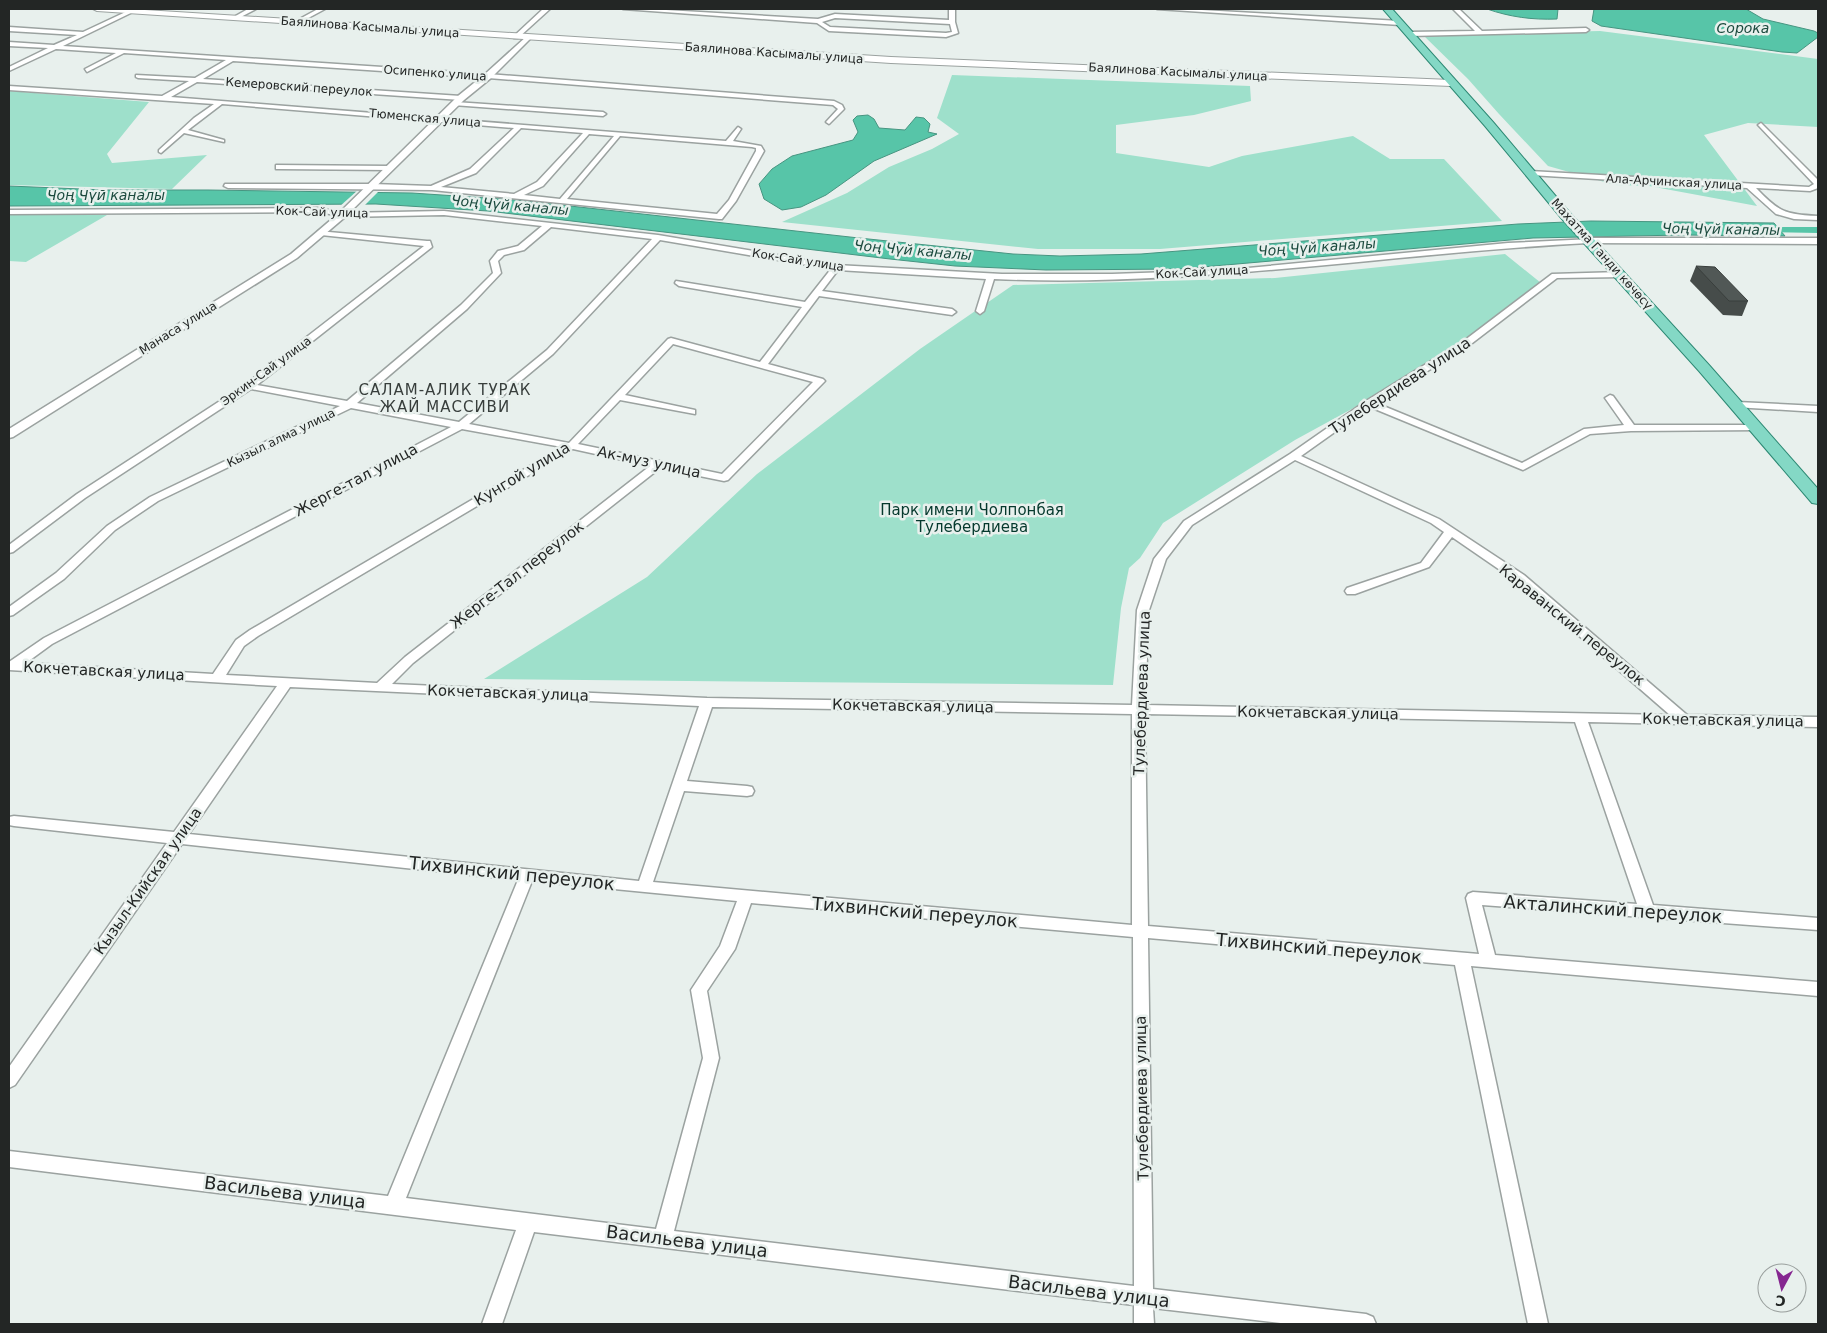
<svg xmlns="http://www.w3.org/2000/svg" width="1827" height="1333" font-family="'DejaVu Sans',sans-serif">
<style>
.green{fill:#9ee0cb}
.water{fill:#57c5a8;stroke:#479581}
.pier{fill:#e8f0ed}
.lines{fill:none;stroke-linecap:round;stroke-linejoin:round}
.canal{fill:#57c5a8;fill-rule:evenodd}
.minor-casing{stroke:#9ba2a0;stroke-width:3}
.tertiary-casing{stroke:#9ba2a0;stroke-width:3}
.secondary-casing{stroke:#9ba2a0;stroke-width:2}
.primary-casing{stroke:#2d8974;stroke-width:2}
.minor{fill:#fff;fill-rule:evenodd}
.tertiary{fill:#fff;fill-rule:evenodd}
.secondary{fill:#fff;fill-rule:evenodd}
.primary{fill:#84d8c5;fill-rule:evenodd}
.wall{fill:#464c4a}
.building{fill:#515856;stroke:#393e3c}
.labels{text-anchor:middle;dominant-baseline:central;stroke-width:5;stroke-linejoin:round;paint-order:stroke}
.far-street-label{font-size:12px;fill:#232625;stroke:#e8f0ed}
.far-water-label{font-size:14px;font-style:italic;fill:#1b4a3e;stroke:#e8f0ed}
.street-label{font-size:15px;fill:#232625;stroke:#e8f0ed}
.far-quarter-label{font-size:15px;letter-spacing:1px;fill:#383e3c;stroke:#e8f0ed}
.park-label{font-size:15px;fill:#05392d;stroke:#e8f0ed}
.near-street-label{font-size:18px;fill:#232625;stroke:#e8f0ed}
</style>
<rect width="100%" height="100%" fill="#e8f0ed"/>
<path class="green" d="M1600,31L1818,59V127L1748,123L1704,135L1757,206L1649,186L1615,185L1548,166L1499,114L1468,79L1423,35Z
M952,75L1250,86L1251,101L1194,115L1116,125V153L1209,167L1242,156L1353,136L1390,159H1444L1502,221L1160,249H1038L782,222L847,193L889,167L932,149L959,134L937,118Z
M9,91L149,102L107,154L112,163L207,155L172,189L9,185Z
M9,215H107L26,262L9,261Z
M1505,254L1541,283L1473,335L1370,399L1295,440L1163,523L1140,558L1129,568L1121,608L1113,685L484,679L647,577L757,474L920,349L1013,285L1275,278Z"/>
<path class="water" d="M1487,9H1558L1557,19C1532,20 1510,17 1487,9Z
M1594,9H1746L1763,19L1814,31L1818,33V37L1797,53L1782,52L1601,26L1592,21Z
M868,115L874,119L879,128L905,130L916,117L924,118L930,124L928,132L937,134L874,161L826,195L801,207L782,210L764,199L759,184L772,169L792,156L853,140L858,132L853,120L857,116Z
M9,186L105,190H208L412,193L516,200L859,238L1013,254L1060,256L1141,254L1518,224L1591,221L1774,223L1785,236L1682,235L1533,238L1180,269L1046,270L955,266L890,259L488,211L376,204L9,206Z"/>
<path class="pier" d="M358,190H380L363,207H339Z"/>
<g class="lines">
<path class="canal" d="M1759,227H1818V233L1755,232V228Z"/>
<g class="minor-casing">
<path id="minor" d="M132,9H139L63,46L488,74L834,101L842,105L844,109L829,124L826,122L838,109L833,105L488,78L233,61L203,79L461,96L464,98L461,100L197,82L171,97L726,141L738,127L741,129L733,141L761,146L764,151L736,201L722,219H719L432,190L228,188L224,186L225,184H373L431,186L470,169L514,128L222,104L188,130L224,140V142L184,133L161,153L159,152V150L194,118L214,104L9,90V86L162,96L189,81L138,78L136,77V75L195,78L226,60L124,53L87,72L85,69L116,53L56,49L9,71V67L48,48L9,46V42L54,45L77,35L9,31V27L83,32ZM521,128L583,133L537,182L514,194L441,187L476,173ZM589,134L614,136L560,199L524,195L543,186ZM620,136L752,147L756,148V151L729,200L717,214L567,199Z
M318,9H325L299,23L294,22Z
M623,9H649L818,19L835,14L949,20V9H955V22L958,33L946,37L829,31L817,23ZM835,18L950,24L952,32L946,33L830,27L822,22Z
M1157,9H1184L1400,21L1403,23L1400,25Z
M1453,9H1459L1482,31L1586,28L1589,30L1586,32L1409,36L1406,34L1409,32L1475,31Z
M455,102L603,112L606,114L603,116L453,105L452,104Z
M1761,123L1818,180V188L1810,191L1756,188C1780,213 1785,214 1818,216V220L1794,219L1776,214L1747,188L1530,175L1526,173L1530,171L1809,187L1814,184L1759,126L1758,125Z
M276,165L389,166L393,168L389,170L279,169H276Z
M321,208L342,213L444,211L658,235L836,265L1002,274H1112L1227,270L1508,243L1592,239V243H1589C1391,253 1193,288 994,279L984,311L980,314L976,311L986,279L838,270L822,291L952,309L956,312L952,315L819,296L768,364L823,379L825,381L728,480L724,481L660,468L413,663L392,684L707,698L1132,705L1137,610L1154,559L1184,521L1290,454L1366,401L1465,340L1552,274L1621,272L1624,273V277L1557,278L1471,344L1376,403L1522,463L1584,429L1624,425L1605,398L1610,395L1613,396L1634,425H1757L1762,428L1761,430L1631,431L1590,434L1523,470L1370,407L1301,456L1439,519L1524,575L1687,715L1818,717V727L1588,722L1653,905L1818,918V930L1482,905L1495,955L1818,982V996L1471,966L1548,1324H1528L1455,965L1148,938L1153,1289L1366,1314L1373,1317L1376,1324H1289L1153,1308L1154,1324H1134V1305L534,1232L502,1324H482L516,1230L9,1167V1151L388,1196L518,880L182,844L15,1085L9,1088V1067L167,843L14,826L9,825V817L14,816L174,832L277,686L9,670V662L44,638L451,427L351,408L158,501L115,530L64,579L13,615L9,616V607L56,573L107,526L150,497L340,406L251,389L85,498L13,552L9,553V545L77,494L246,384L424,246L321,235H318V231L427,241H430L432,247L257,385L347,401L461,305L493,273L490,261L498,251L518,246L542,226L444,215L342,217L321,212L9,214V210ZM551,227L652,239L547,350L459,422L357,403L467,309L501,273L498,261L504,255L524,250ZM660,240L831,269L805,302L676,281L675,283L679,286L802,307L760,362L671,338L668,339L569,443L469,424L553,354ZM673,344L813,382L722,474L578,444L620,400L695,414V410L625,395ZM462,429L562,447L250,630L236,640L213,674L26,663L52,644ZM573,449L650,466L405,657L377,683L226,675L244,646L258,636ZM1295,460L1431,523L1444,532L1421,563L1347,588L1345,591L1347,594H1355L1429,567L1452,537L1516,581L1670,715L1145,705L1149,610L1166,559L1192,525ZM290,687L699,706L639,881L189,834ZM712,707L1132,714V925L653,882L684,791L747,796L752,795L754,791L752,787L747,786L687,781ZM1145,714L1575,722L1637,904L1473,892L1468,894L1466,898L1479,954L1148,926ZM532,881L737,901L720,946L691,990L703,1058L656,1229L406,1198ZM751,903L1133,937L1134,1286L674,1231L719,1058L707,991L735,949Z
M1737,402L1818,406V412L1734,407L1732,405Z"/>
</g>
<g class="tertiary-casing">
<path id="tertiary" d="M248,9H256L237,19L232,18Z
M543,9H550L518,38H514V36Z
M527,36L532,37L491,78L464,100L345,217L297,258L13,437L9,438V429L291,254L339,213L458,96L485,74Z
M1589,238H1818V244L1586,243L1584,241Z"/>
</g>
<g class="secondary-casing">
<path id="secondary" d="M93,9H129L891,57L1451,80L1455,83L1451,86L891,63L97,11Z"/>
</g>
<g class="primary-casing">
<path id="primary" d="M1383,9H1392L1493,122L1570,213L1709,365L1818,489V504L1812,503L1699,371L1562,219L1485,126Z"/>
</g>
<use href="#minor" class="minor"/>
<use href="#tertiary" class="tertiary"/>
<use href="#secondary" class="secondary"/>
<use href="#primary" class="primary"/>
</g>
<path class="wall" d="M1696,266L1748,301L1742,316L1723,315L1690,281Z"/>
<path class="building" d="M1696,266L1715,267L1748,301H1729Z"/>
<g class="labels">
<g class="far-street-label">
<text transform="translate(370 27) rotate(4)">Баялинова Касымалы улица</text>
<text transform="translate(774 53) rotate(4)">Баялинова Касымалы улица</text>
<text transform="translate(1178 72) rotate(3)">Баялинова Касымалы улица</text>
<text transform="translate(435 73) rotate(4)">Осипенко улица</text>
<text transform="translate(299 87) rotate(4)">Кемеровский переулок</text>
<text transform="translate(425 118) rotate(5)">Тюменская улица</text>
<text transform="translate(1674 182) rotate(3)">Ала-Арчинская улица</text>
<text transform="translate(322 212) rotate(2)">Кок-Сай улица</text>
<text transform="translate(1602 254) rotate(48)">Махатма Ганди көчөсү</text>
<text transform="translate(798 260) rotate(9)">Кок-Сай улица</text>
<text transform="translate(1202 272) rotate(-3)">Кок-Сай улица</text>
<text transform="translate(178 328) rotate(-32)">Манаса улица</text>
<text transform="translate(266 371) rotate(-36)">Эркин-Сай улица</text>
<text transform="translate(281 438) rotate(-26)">Кызыл алма улица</text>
</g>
<g class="far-water-label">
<text x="1743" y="28">Сорока</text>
<text x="106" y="195">Чоң Чүй каналы</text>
<text transform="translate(510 205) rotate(5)">Чоң Чүй каналы</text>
<text transform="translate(1721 229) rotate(1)">Чоң Чүй каналы</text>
<text transform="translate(1317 247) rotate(-4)">Чоң Чүй каналы</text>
<text transform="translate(913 250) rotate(5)">Чоң Чүй каналы</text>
</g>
<g class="street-label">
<text transform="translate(1400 386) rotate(-33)">Тулебердиева улица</text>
<text transform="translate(649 462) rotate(12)">Ак-муз улица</text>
<text transform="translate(522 474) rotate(-31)">Кунгой улица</text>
<text transform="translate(356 480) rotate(-28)">Жерге-тал улица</text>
<text transform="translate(517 575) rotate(-38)">Жерге-Тал переулок</text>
<text transform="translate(1572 625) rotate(39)">Караванский переулок</text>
<text transform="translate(104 671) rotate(3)">Кокчетавская улица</text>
<text transform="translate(508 693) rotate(2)">Кокчетавская улица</text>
<text transform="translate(1142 693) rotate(-88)">Тулебердиева улица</text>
<text transform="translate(913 706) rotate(1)">Кокчетавская улица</text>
<text transform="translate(1318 713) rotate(1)">Кокчетавская улица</text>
<text transform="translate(1723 720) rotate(1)">Кокчетавская улица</text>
<text transform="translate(148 881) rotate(-55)">Кызыл-Кийская улица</text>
<text transform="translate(1142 1098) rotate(-91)">Тулебердиева улица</text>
</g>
<g class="far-quarter-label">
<text x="445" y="390">САЛАМ-АЛИК ТУРАК<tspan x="445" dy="17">ЖАЙ МАССИВИ</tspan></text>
</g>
<g class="park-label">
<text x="972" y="510">Парк имени Чолпонбая<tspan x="972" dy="17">Тулебердиева</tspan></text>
</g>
<g class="near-street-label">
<text transform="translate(512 873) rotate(6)">Тихвинский переулок</text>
<text transform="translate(1613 909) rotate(4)">Акталинский переулок</text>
<text transform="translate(915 912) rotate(5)">Тихвинский переулок</text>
<text transform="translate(1319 948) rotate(5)">Тихвинский переулок</text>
<text transform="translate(285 1192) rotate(7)">Васильева улица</text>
<text transform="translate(687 1241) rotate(7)">Васильева улица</text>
<text transform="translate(1089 1291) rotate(7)">Васильева улица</text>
</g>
</g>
<rect width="1827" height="1333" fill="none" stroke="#232625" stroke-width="20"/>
<g transform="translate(1782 1288) rotate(187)"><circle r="24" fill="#e8f0ed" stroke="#999f9d"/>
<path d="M0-4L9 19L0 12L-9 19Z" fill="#852690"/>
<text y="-8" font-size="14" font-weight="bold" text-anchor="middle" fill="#232625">С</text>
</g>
</svg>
